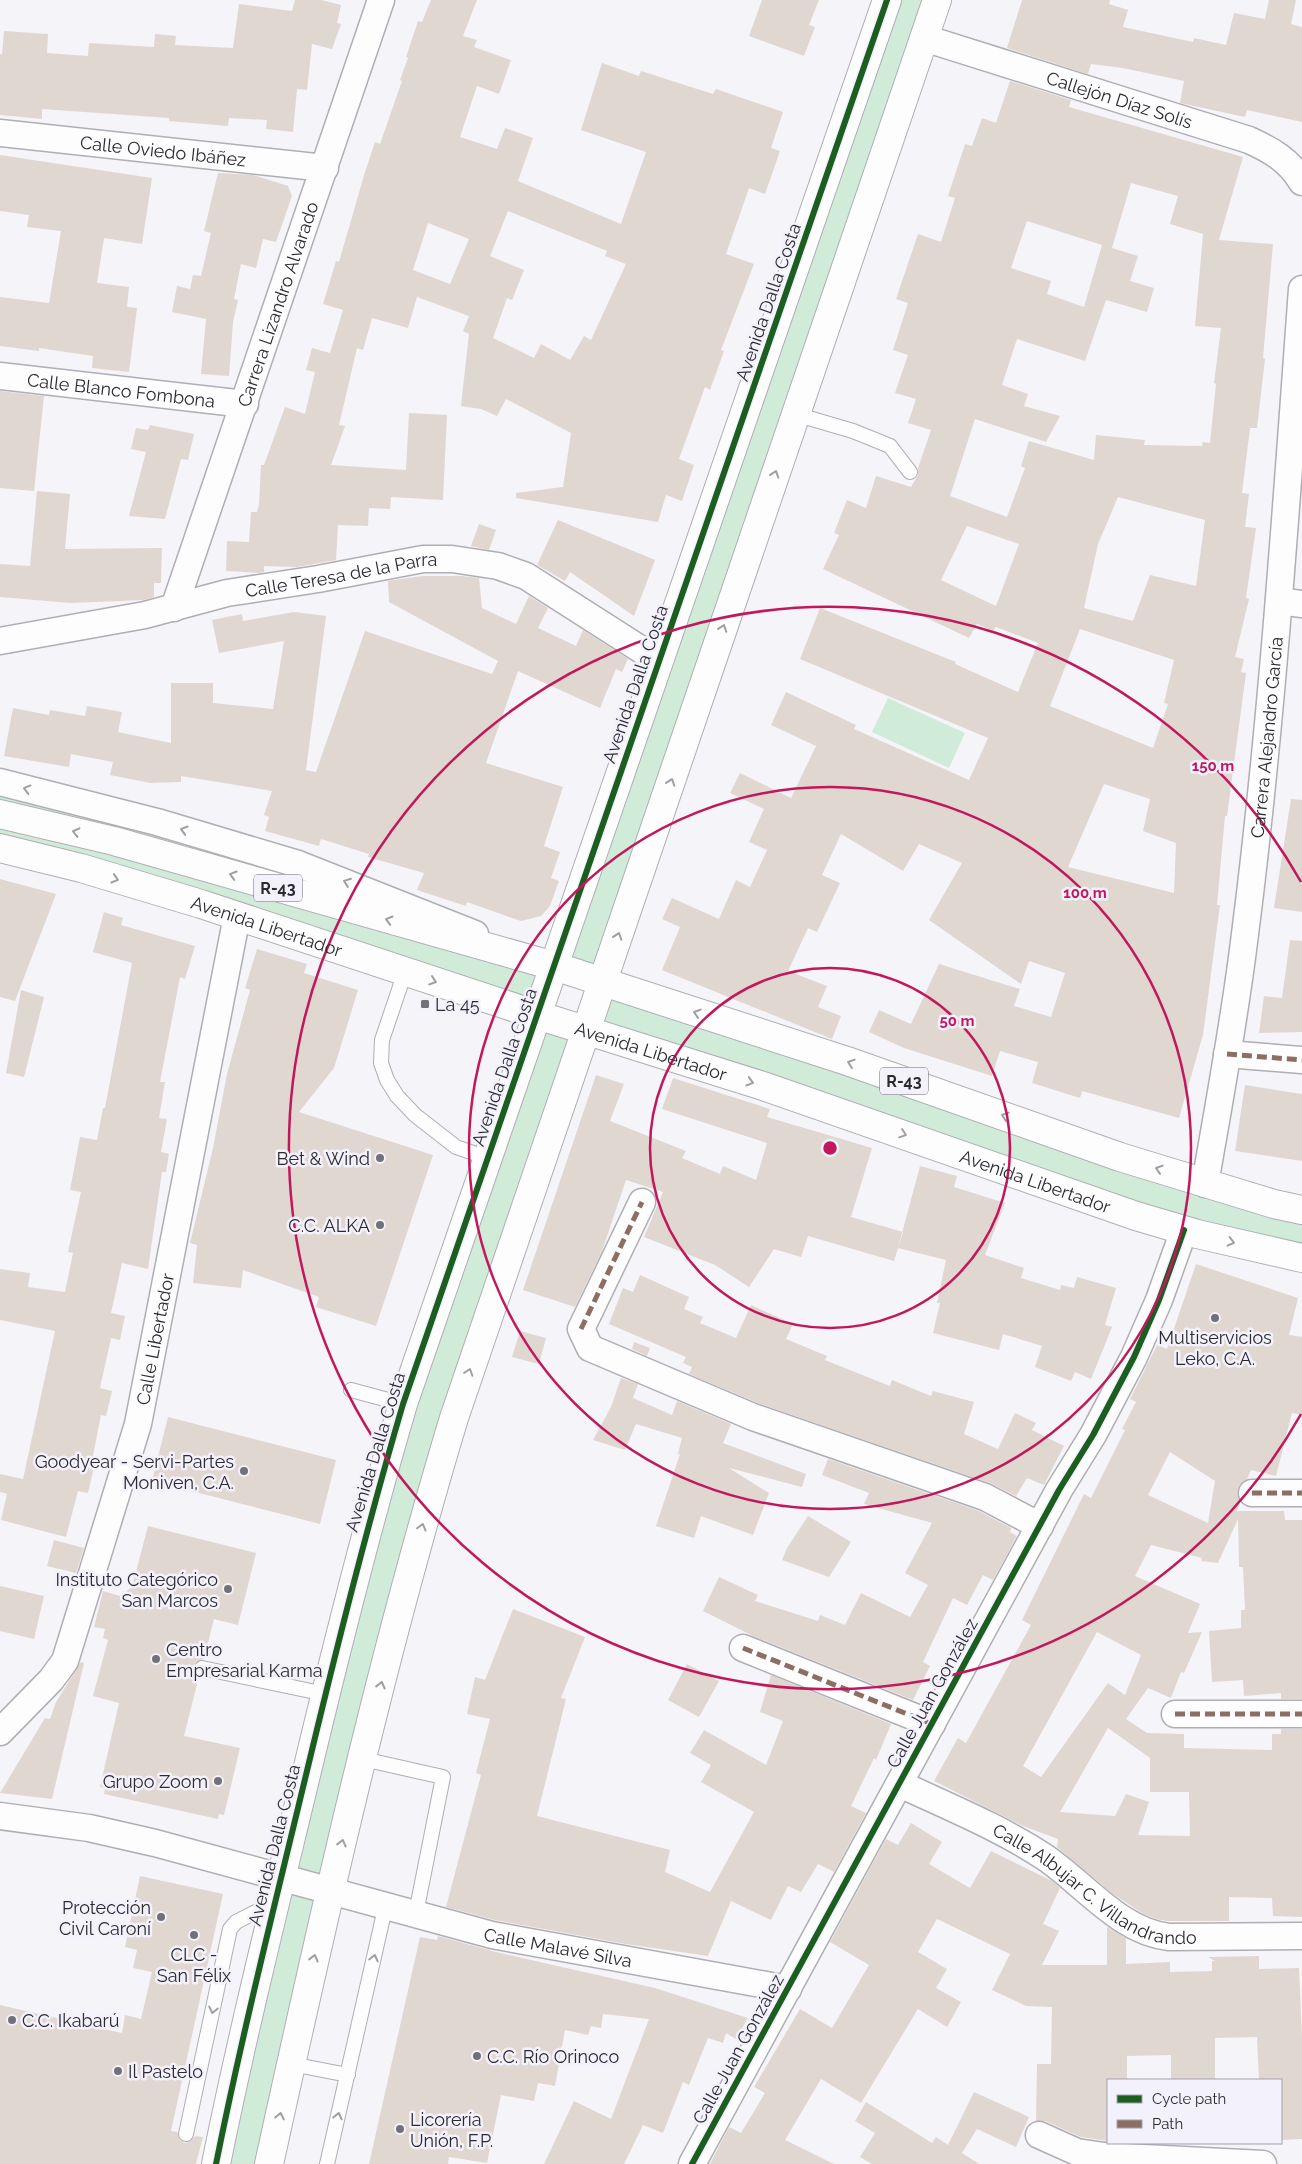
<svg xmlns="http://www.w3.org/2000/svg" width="1302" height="2164" font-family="Raleway,sans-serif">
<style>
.green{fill:#d1ebd9;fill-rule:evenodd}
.building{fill:#e1d7d1;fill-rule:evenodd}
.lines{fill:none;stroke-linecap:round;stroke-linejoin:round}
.lane-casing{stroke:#afaeb4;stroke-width:16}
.street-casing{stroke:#afaeb4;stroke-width:29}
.secondary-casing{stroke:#afaeb4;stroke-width:30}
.primary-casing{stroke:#afaeb4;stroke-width:30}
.lane{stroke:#fdfdfe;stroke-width:14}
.street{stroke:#fdfdfe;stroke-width:26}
.secondary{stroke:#fdfdfe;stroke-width:28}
.primary{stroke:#fdfdfe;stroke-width:28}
.quiet{stroke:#8d6e63;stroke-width:5;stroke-dasharray:10 5;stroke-linecap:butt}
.cycleway-casing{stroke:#f3f1fc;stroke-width:9}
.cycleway{stroke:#1b5e20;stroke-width:6}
.oneway{stroke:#9f9ea2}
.ring{fill:none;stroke:#c2185b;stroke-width:2.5}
.poi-dot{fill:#727177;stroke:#f3f1fc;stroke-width:2}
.labels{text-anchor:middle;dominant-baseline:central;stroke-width:5;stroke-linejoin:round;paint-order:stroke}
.shield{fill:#f3f1fc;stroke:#68666e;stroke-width:1}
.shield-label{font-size:16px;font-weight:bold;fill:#2c2a31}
.street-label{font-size:18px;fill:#2c2a31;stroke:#f3f1fc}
.poi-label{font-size:18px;fill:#2c2a31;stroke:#f3f1fc;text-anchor:start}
.centre{fill:#c2185b;stroke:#f3f1fc;stroke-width:2.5}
.ring-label{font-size:15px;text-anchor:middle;font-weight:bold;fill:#c2185b;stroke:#f3f1fc;stroke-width:5;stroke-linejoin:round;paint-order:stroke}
</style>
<rect width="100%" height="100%" fill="#f4f4f9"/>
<path class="green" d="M887,0H937L603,982L1302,1210V1258L586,1031L494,1298L269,2164H216L336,1649L537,1015L0,848V782L157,822L554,966ZM554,966L603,982L586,1030L538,1015Z
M888,698L965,733L949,768L872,732Z"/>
<path class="building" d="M295,0H321L341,5L337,23L341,24L332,49L312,44L307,90L297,89L293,132L266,129L267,120L229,118L228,126L169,121V118L42,109V119L0,115V54H2L4,31L48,34L47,53L88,56L89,43L154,47L155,34L176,36L175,45L233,48L239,4L292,11Z
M431,0H477L463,36L477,40L474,47L511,60L499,94L477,86L460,137L497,149L505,128L533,138L518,181L621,224L646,152L581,130L602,63L639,76L641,71L713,94L716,89L783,112L771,148L780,151L765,194L749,188L726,254L754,264L721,350L724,351L710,390L705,387L679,459L694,465L682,501L666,495L658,522L516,498V493L563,487L571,433L506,399L497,416L481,409L461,406L469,334L463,331L469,316L417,297L408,328L372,318L363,350L357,348L339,425L345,426L331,465L406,470L409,413L447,415L443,500L391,497L390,509L369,508L368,526L338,525L336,560L297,567L264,566V572L260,573L226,571L227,541L249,542L251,512H257L259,504L261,465H264L285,407L305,414L315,372L306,370L312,348L330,353L343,310L323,304L336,261L339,262L365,172L375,142L380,144L402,81L400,80L408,58L406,57L418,21L422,22ZM508,211L607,251L605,256L626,264L591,340L584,336L570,360L541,344L534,358L493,338L507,298L512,300L524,270L490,256ZM428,223L469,239L450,284L413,270Z
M762,0H819L809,25L815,27L804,56L749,36Z
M1022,0H1110L1109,4L1128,10L1123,27L1193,42L1194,38L1226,45L1234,13L1265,19L1269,0H1296L1291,24L1302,27V122L1247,110L1245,117L1180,103L1184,81L1123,68L1091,64L1088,74L1007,48Z
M1010,81L1071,100L1069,107L1243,157L1219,240L1273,244L1263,358L1265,359L1257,428H1250L1242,493L1249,494L1245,527L1256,528L1246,598L1249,599L1235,657L1244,659L1241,672L1246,673L1227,816H1225L1217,905H1220L1203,1035L1179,1118L1082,1091L1080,1098L1032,1083L1038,1062L1000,1051L992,1076L904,1048L869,1032L879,1010L911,1024L939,964L1020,989L1014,1006L1051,1017L1065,973L1029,961L1021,984L929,920L962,863L919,844L903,871L841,834L822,875L840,883L817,932L808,928L788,971L827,986L818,1007L841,1016L832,1039L662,970L680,927L662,919L672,898L719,919L736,880L750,887L767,850L749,842L764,809L730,793L740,773L791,798L816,746L771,725L786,692L856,725L854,729L969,780L988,738L800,659L820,608L956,662L955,664L1018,692L1038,643L996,627L993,631L977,624L969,638L823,569L839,535L834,533L847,500L866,508L876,476L911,487L918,475V468L931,430L908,423L916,399L895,393L908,355L893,350L908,303L896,299L918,234L941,242L955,198L948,196L965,144L972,146L982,118L996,123ZM1131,183L1178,196L1170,224L1203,234L1195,326L1221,328L1214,383L1216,384L1210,443L1203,442L1202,446L1144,445L1145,440L1096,435L1094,460L1029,441L1021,466L1025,468L1007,517L950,496L975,419L1046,442L1060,416L1024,406L1028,394L1002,385L1017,339L1085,361L1106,300L1147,312L1154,288L1130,281L1138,256L1112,248ZM1027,221L1102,245L1084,307L1047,294L1051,281L1011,268ZM1118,497L1205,520L1196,586L1150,575L1133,621L1084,608L1098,544ZM967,526L1019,544L996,606L941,580ZM1080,629L1174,660L1164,703L1168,704L1153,748L1050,706ZM1104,784L1150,799L1143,831L1176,843L1174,893L1068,867Z
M0,155L152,178L142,244L104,238L97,283L129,287L127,307L137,308L129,372L92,368L93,356L39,348V351L0,346V297L49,303L61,231L27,227L29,215L0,211Z
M218,173L253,175L288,186L292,196L276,242L263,239L256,268L241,264L234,299L238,300L233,322L229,376L201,374L206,319L172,312L177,286L190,289L193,275L201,276L211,233L204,231Z
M0,391L44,396L34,491L0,488Z
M150,425L194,434L188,460L181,459L165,519L129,516L146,452L131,449L136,428L148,430Z
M37,491L70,494L65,549L162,548L161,583H154V597L144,600L70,603L0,597V564L30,566Z
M558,520L655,560L634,616L570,572L565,581L537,565Z
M479,524L496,530L489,550L471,546Z
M422,576H462L479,578L482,608L516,624L529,596L548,608L538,628L576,646L583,630L628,659L622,672L616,669L600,708L518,671L486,763L563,787L544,846L560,852L551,878L559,881L550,906L541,916L521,921L467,902L466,906L417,890L424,873L368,857L369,854L321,839L319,846L265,831L269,817L264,815L272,791L181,776V782L150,783L110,775L113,762L71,754L69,767L4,756L13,708L49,715L50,710L85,716L87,706L122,712L118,732L171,743V683H213V703L273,709L284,641L219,653L212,620L242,614L243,621L294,612L326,616L306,770L316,772L365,631L492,674L498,661L389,602L388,581Z
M1291,799L1302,800V912L1274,908Z
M0,879L56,894L15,1001L0,997Z
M104,912L123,918L121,925L195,946L185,979L180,977L160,1082H165L159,1118L167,1119L161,1152L169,1154L166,1172H162L148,1269L122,1263L111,1313L125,1316L120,1340L111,1338L100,1388L112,1391L106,1416L101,1415L92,1461L95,1462L88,1493L78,1491L66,1537L1,1520L7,1494L0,1492V1474L23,1479L55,1331L0,1320V1269L30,1273L28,1287L65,1292L73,1253L68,1252L81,1192L70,1190L80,1137L97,1140L103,1108H105L132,963L93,952Z
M1290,940L1302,941V1032L1259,1033L1264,996L1282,998Z
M257,949L307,964L304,973L358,990L334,1068L299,1112L433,1155L376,1326L316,1307L319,1297L243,1270L241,1288L193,1283L197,1245L190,1243L213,1148L227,1074L250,990L245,988Z
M21,990L44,997L24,1077L6,1073Z
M596,1075L624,1084L610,1121L686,1151L682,1158L720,1174L723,1166L756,1180L767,1143L662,1109L673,1078L770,1109L767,1117L872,1148L851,1217L903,1232L894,1261L808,1236L801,1257L774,1249L749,1287L715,1265L644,1237L663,1192L626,1180L602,1251L575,1307L523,1290Z
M1245,1085L1302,1094V1161L1235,1151Z
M920,1166L957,1176L954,1187L1005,1203L985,1255L1024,1268L1021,1278L1060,1290L1061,1285L1074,1288L1077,1277L1116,1288L1105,1325L1112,1327L1091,1379L1075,1372L1071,1381L1035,1367L1042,1346L1003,1334L999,1350L933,1333L940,1303H937L946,1260L898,1248Z
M1196,1264L1298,1298L1289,1335L1302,1337V1415L1292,1413L1276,1476L1251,1470L1247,1479L1239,1486L1237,1493L1240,1502L1237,1511H1284L1285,1520H1302V1699H1281V1693L1244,1696L1243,1680L1212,1682L1209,1631L1241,1628V1610H1245L1243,1567H1239L1238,1519L1218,1563L1201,1561L1202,1558L1151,1545L1135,1576L1200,1604L1188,1633L1202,1632L1184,1673L1181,1672L1171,1698L1148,1688L1126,1719L1147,1733L1184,1734V1748L1272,1750V1734H1281V1729H1302V1917L1273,1916L1272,1898L1229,1897V1921H1167L1156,1919L1142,1913L1113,1894L1057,1847L1058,1839L1023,1826L934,1781L958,1738L966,1743L1031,1625L1022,1620L1084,1494L1091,1498L1125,1430L1122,1429L1136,1402L1130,1399L1157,1345L1167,1349ZM1170,1452L1215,1481L1208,1523L1148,1495ZM1097,1632L1141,1655L1125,1695L1108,1683L1041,1777L1023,1766ZM1108,1728L1150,1758V1792H1189L1190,1836L1138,1835L1149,1802L1126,1794L1115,1816L1060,1812Z
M640,1275L689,1297L684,1309L703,1317L700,1323L736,1338L751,1305L793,1324L786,1339L827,1356L825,1360L890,1386L892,1380L931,1396L933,1391L974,1402L964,1434L998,1449L1015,1413L1036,1423L1032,1430L1064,1446L1044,1485L1027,1478L1016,1496L990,1483L758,1403L689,1374L692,1367L683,1363L686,1357L609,1324L623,1288L633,1292Z
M520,1331L546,1338L539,1364L512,1357Z
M634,1342L650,1348L647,1356L632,1349Z
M621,1378L638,1384L633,1398L672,1415L677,1401L731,1424L723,1443L806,1474L802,1487L729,1468L769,1493L753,1535L701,1516L694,1538L656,1526L680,1454H678L682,1438L636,1424L625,1450L593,1440L611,1407Z
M168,1417L336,1460L320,1524L152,1481Z
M828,1459L979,1511L1011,1528L1010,1532L1017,1536L993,1580L983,1575L967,1605L953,1598L923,1662L930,1666L913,1700L753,1636L703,1611L719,1577L758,1595L755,1601L818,1621L820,1615L845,1625L861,1593L910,1617L928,1585L905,1573L932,1523L864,1504L869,1493L822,1475Z
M808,1516L851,1542L829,1577L782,1560L787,1548Z
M148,1526L256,1553L238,1625L214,1619L204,1659L196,1662L193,1667L194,1671L199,1676L184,1736L240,1748L224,1815L219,1814L218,1819L104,1794L105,1788L100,1787L119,1703L93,1696L108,1640L103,1638L105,1629L94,1627L103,1591L120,1596L132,1587Z
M54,1540L84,1548L76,1573L47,1566Z
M0,1586L44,1596L34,1639L0,1631Z
M513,1609L585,1637L561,1698L566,1699L537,1816L670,1850L665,1872L710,1892L754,1812L701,1782L711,1765L690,1753L704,1730L766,1765L783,1721L760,1712L771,1675L891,1724L876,1760L874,1758L851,1806L866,1813L834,1872L818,1864L801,1892L788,1886L771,1920L731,1901L708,1956L626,1944L495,1920L446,1907L481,1775L476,1773L490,1719L467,1714L475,1677L485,1680Z
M81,1662L84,1663L52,1799L0,1793L45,1718L50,1719L56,1702Z
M687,1664L719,1681L699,1717L668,1700Z
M911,1823L942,1842L929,1864L970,1888L991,1851L1052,1881L1060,1888L1043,1924L1059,1931L1042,1965H1107V1927L1126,1938V1964L1170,1962V1972L1212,1971V1961H1215L1208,1957L1259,1956V1969L1299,1968L1302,2038V2139L1281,2140V2080H1259L1257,2037L1215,2038V2080H1171V2055L1127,2056V2080H1108V2141L1081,2137L1045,2121H1036L1037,2064H1051L1052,2007L1026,2006L992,1990L1010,1954L937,1919L918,1952L947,1969L936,1988L961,2002L947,2027L918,2009L861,2103L821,2079L785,2140L834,2164H710L729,2127L741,2133L765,2093L754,2087L800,2009L832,2028L869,1965L830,1942L886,1839L898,1845Z
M140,1876L223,1894L171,2131L177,2132L180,2140L185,2143L192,2140L195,2136L203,2137L196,2164H0V2005L122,2033L125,2015L141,2019L152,1972L133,1968L137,1950L125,1947Z
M438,1936L496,1952L655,1988L748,2018L736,2039L726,2033L723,2043L708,2038L689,2085L683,2082L663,2133L643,2125L624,2164H544L574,2101L611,2119L649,2019L603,2014L601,2028L591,2026L588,2035L565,2030L555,2086L538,2083L534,2101L501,2095L487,2163L449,2157L448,2164H369L420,1937L437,1940Z
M974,2092L1029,2117L1016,2147L977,2129L962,2153L979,2164H872L860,2157L875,2133L855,2121L866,2102L932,2143L936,2137L948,2145Z"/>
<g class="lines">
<g class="lane-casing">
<path id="lane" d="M795,414L853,431L890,446L910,472
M405,972L382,1040L381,1063L387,1080L397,1096L415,1115L456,1147L488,1158
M351,1390L403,1404
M202,1668L325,1694
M363,1759L443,1777L416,1913
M291,2064L348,2075
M186,2134L230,1929L236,1922L275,1902
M327,2164L386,1904"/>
</g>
<g class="street-casing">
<g id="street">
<path id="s1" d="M924,38L1249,140C1271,150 1289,160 1302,182"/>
<path id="s2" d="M0,133L325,168"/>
<path id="s3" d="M0,376L245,404"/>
<path d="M1279,601L1302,604"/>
<path id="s4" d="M174,608L381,0"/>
<path id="s5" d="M0,641L145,615L227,593L318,579L423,559H452L498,566L526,576L659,661"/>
<path d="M0,782L157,822L298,864L475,934"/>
<path d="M1227,1054L1302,1060"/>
<path id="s6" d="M1205,1184C1219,1103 1234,1023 1244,942C1272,725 1286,507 1302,289"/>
<path d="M642,1202L581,1329L590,1348L753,1417L985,1497L1040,1526"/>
<path d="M1252,1493H1302"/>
<path d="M743,1648L932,1724"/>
<path d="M1175,1714H1302"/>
<path id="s7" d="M0,1732L51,1680L65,1661L138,1424L237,916"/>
<path id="s8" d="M900,1784C949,1807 1001,1828 1046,1858C1085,1885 1121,1932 1169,1937L1302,1936"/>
<path id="s9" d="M0,1816L89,1828L155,1843L492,1935L788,1989"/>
<path d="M1039,2135L1077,2152L1104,2156L1263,2164"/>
<path d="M692,2164L1059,1490L1093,1435L1134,1357L1159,1300L1184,1230"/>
</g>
</g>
<g class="secondary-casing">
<path id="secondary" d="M216,2164C244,2025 279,1888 312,1750C340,1634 369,1519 403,1404L887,0
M269,2164C324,1914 380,1663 454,1418L937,0"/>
</g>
<g class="primary-casing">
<g id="primary">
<path d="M0,814L114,841L554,966L847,1061L1120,1157L1274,1204L1302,1210"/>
<path id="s10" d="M0,848L81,868L201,904L537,1015L763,1086L1136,1216L1197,1234L1302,1258"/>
</g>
</g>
<use href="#lane" class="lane"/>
<use href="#street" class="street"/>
<use href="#secondary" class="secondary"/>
<use href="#primary" class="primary"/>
<path class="quiet" d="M1227,1054L1302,1060
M581,1329L642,1202
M1252,1493H1302
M743,1648L932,1724
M1175,1714H1302"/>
<g class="cycleway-casing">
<path id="cycleway" d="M216,2164C244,2025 279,1888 312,1750C340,1634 369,1519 403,1404L887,0
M692,2164L1059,1490L1093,1435L1134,1357L1159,1300L1184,1230"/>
</g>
<use href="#cycleway" class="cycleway"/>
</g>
<defs><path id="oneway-chevron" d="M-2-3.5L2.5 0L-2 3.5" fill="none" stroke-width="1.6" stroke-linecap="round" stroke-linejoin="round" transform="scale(1.25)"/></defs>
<g class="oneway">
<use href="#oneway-chevron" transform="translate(775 474) rotate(-71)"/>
<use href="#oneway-chevron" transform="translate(723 628) rotate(-71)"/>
<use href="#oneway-chevron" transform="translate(671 782) rotate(-71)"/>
<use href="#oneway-chevron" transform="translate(27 789) rotate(-165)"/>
<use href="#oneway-chevron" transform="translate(184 830) rotate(-164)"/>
<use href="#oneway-chevron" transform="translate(76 832) rotate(-166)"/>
<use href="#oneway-chevron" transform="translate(233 875) rotate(-164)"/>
<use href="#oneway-chevron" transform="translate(115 879) rotate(17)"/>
<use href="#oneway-chevron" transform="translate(347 882) rotate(-159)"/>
<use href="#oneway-chevron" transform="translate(389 920) rotate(-164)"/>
<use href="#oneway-chevron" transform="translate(618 936) rotate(-71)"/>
<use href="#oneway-chevron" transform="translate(433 981) rotate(18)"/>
<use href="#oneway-chevron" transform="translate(697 1013) rotate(-162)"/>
<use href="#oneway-chevron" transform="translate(851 1063) rotate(-161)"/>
<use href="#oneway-chevron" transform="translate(750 1082) rotate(17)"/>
<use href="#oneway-chevron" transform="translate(1005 1116) rotate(-161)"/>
<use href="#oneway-chevron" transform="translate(903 1134) rotate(19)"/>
<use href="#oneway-chevron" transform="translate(1159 1169) rotate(-162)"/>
<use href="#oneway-chevron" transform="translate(1231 1242) rotate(14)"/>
<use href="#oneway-chevron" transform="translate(469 1372) rotate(-72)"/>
<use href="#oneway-chevron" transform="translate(422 1527) rotate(-75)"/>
<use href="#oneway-chevron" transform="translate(381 1685) rotate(-76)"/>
<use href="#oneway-chevron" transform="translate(342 1843) rotate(-76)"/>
<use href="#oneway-chevron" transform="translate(314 1958) rotate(-76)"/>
<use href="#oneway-chevron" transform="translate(374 1958) rotate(-77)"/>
<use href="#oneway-chevron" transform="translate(213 2010) rotate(102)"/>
<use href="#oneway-chevron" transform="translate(280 2116) rotate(-78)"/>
<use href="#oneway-chevron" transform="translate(338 2116) rotate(-77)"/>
</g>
<g class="ring">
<circle cx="830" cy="1148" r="180"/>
<circle cx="830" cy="1148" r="361"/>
<path d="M1301 1414A541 541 0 1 1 1301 882"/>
</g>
<g class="poi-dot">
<rect x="420" y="999" width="10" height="10" rx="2.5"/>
<circle cx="380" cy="1158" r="5"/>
<circle cx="380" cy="1225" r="5"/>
<circle cx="1215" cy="1318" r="5"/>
<circle cx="244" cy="1471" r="5"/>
<circle cx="228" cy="1589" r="5"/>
<circle cx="156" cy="1659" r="5"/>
<circle cx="218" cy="1781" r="5"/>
<circle cx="161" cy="1917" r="5"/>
<circle cx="194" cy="1935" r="5"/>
<circle cx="12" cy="2020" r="5"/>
<circle cx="477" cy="2056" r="5"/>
<circle cx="118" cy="2071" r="5"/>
<circle cx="400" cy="2129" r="5"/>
</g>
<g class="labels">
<g class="shield">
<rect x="254" y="874.5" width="48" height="27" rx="4"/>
<rect x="880" y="1067.5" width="48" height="27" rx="4"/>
</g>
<g class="shield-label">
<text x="278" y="888">R-43</text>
<text x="904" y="1081">R-43</text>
</g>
<g class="street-label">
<text stroke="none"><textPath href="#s1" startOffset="205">Callejón Díaz Solís</textPath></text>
<text stroke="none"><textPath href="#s2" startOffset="164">Calle Oviedo Ibáñez</textPath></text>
<text transform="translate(768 302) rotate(-71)">Avenida Dalla Costa</text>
<text stroke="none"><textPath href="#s4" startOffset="321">Carrera Lizandro Alvarado</textPath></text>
<text stroke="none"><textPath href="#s3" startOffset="122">Calle Blanco Fombona</textPath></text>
<text stroke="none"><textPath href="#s5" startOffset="348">Calle Teresa de la Parra</textPath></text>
<text transform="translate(635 684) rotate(-71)">Avenida Dalla Costa</text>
<text stroke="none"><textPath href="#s6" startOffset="451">Carrera Alejandro García</textPath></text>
<text stroke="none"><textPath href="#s10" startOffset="278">Avenida Libertador</textPath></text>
<text stroke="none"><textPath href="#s10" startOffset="682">Avenida Libertador</textPath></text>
<text transform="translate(504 1067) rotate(-71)">Avenida Dalla Costa</text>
<text stroke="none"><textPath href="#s10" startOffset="1088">Avenida Libertador</textPath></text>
<text stroke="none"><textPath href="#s7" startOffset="431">Calle Libertador</textPath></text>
<text transform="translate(375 1452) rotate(-73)">Avenida Dalla Costa</text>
<text transform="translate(932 1693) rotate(-61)">Calle Juan González</text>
<text transform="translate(274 1845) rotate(-76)">Avenida Dalla Costa</text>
<text stroke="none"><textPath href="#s8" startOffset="222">Calle Albujar C. Villandrando</textPath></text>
<text stroke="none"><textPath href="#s9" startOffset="574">Calle Malavé Silva</textPath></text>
<text transform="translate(738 2049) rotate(-61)">Calle Juan González</text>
</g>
<g class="poi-label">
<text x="435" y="1004">La 45</text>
<text x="370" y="1158" text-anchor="end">Bet &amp; Wind</text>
<text x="370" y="1225" text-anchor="end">C.C. ALKA</text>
<text x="1215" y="1337" text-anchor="middle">Multiservicios<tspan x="1215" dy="21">Leko, C.A.</tspan></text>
<text x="234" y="1461" text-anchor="end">Goodyear - Servi-Partes<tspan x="234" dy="21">Moniven, C.A.</tspan></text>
<text x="218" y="1579" text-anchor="end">Instituto Categórico<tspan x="218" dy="21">San Marcos</tspan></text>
<text x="166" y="1649">Centro<tspan x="166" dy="21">Empresarial Karma</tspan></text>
<text x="208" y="1781" text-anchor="end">Grupo Zoom</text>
<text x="151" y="1907" text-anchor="end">Protección<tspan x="151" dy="21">Civil Caroní</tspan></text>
<text x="194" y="1954" text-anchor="middle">CLC -<tspan x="194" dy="21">San Félix</tspan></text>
<text x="22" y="2020">C.C. Ikabarú</text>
<text x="487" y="2056">C.C. Río Orinoco</text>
<text x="128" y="2071">Il Pastelo</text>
<text x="410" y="2119">Licorería<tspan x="410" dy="21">Unión, F.P.</tspan></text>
</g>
</g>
<circle cx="830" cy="1148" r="8" class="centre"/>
<g class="ring-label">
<text x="1213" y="771">150 m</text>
<text x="1085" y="898">100 m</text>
<text x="957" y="1026">50 m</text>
</g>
<rect x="1107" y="2079" width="175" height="65" fill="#f3f1fc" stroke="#a3a1ab"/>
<rect x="1117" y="2095" width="25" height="8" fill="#1b5e20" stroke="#a3a1ab"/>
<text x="1152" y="2104" font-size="15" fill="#2c2a31">Cycle path</text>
<rect x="1117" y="2120" width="25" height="8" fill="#8d6e63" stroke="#a3a1ab"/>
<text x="1152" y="2129" font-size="15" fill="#2c2a31">Path</text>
</svg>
